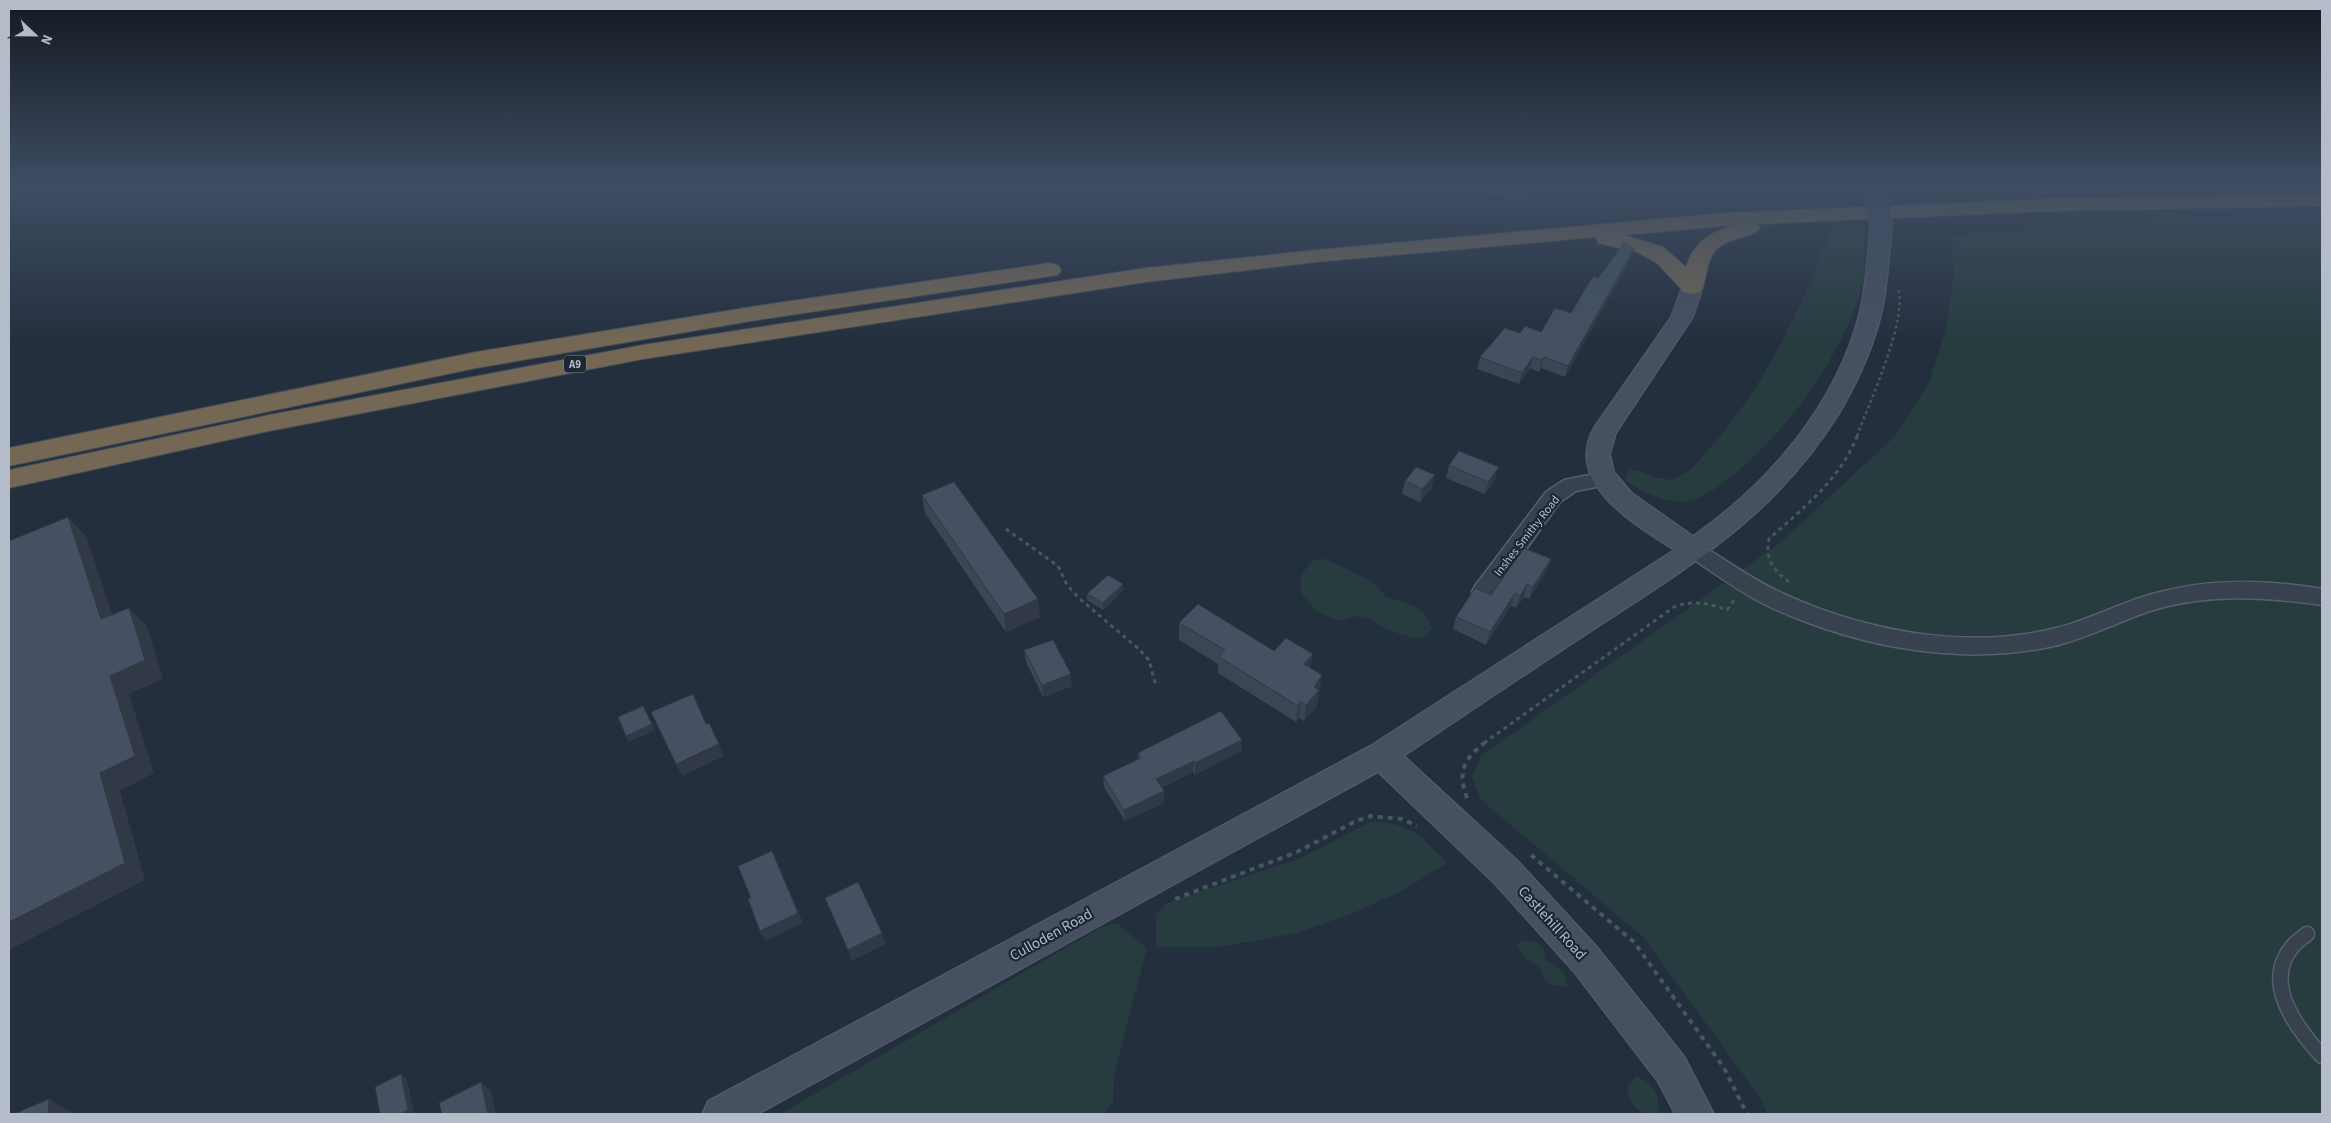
<svg xmlns="http://www.w3.org/2000/svg" width="2331" height="1123" font-family="'Source Sans 3',sans-serif">
<style>
.green{fill:#263c3f}
.lines{fill:none;stroke-linecap:round;stroke-linejoin:round}
.lane-casing{stroke:#565f6c;stroke-width:17}
.street-casing{stroke:#565f6c;stroke-width:3}
.secondary-casing{stroke:#565f6c;stroke-width:2}
.highway-casing{stroke:#434c59;stroke-width:2}
.path-far2{stroke:#44595c;stroke-width:2.5;stroke-dasharray:3 3;stroke-linecap:butt}
.path-far1{stroke:#44595c;stroke-width:3;stroke-dasharray:4 4;stroke-linecap:butt}
.path{stroke:#44595c;stroke-width:4;stroke-dasharray:5 5;stroke-linecap:butt}
.lane{stroke:#38414e;stroke-width:14}
.street{fill:#38414e;fill-rule:evenodd}
.secondary{fill:#465061;fill-rule:evenodd}
.highway{fill:#746855;fill-rule:evenodd}
.secondary-bridge-casing{stroke:#565f6c;stroke-width:24;stroke-linecap:butt}
.secondary-bridge{stroke:#465061;stroke-width:22}
.wall{fill:#3b4654}
.shaded-wall{fill:#303945}
.building{fill:#455162;stroke:#303945}
.labels{text-anchor:middle;dominant-baseline:central;stroke-width:4.5;stroke-linejoin:round;paint-order:stroke}
.shield{fill:#1d2633;stroke:#878f9c;stroke-width:1}
.shield-label{font-size:11px;font-weight:bold;fill:#b4bcc9}
.street-label{font-size:12px;fill:#b4bcc9;stroke:#1d2633}
.near-street-label{font-size:15px;fill:#b4bcc9;stroke:#1d2633}
</style>
<rect width="100%" height="100%" fill="#242f3e"/>
<path class="green" d="M2185,219H2322V1114H1767L1761,1099L1643,937L1480,799L1472,776L1481,756L1781,542L1896,435L1929,383L1945,331L1953,282V236Z
M1864,224C1864,243 1866,262 1863,281C1860,298 1852,315 1845,331C1819,385 1785,430 1740,469C1725,482 1705,499 1685,501C1662,502 1642,492 1625,480L1629,469C1643,470 1663,484 1676,478C1689,473 1699,460 1707,451C1766,387 1802,305 1833,225Z
M1326,559L1365,578L1379,588L1386,597L1415,606L1426,615L1432,629L1421,639C1409,637 1398,634 1387,629C1369,620 1361,611 1340,621L1317,612L1301,593V575L1313,560Z
M1370,822C1409,822 1423,836 1447,863L1402,891L1351,914L1297,933L1218,947H1156V915L1167,903L1301,858Z
M1117,923L1147,948L1114,1074L1113,1103L1104,1114H780L1100,928Z
M1523,940L1537,942L1544,949L1545,959L1564,972L1568,986C1552,987 1544,983 1540,968L1526,959L1516,945Z
M1637,1076C1656,1088 1658,1092 1659,1114C1638,1114 1631,1107 1627,1087Z"/>
<g class="lines">
<g class="lane-casing">
<path id="lane" d="M2307,934C2302,938 2296,942 2292,947C2262,983 2297,1029 2322,1056"/>
</g>
<g class="street-casing">
<path id="street" d="M1605,472L1612,474L1615,479L1612,484L1576,491L1560,502L1491,598L1483,600L1475,598L1472,592L1475,586L1546,492L1564,480Z
M1694,542L1701,545C1729,562 1756,582 1786,595C1868,632 1968,650 2056,628C2088,620 2118,604 2149,595C2206,578 2264,579 2322,589V605C2264,597 2207,593 2150,611C2118,622 2087,638 2054,646C1960,667 1857,647 1770,607C1741,593 1714,573 1687,555L1683,550L1687,545Z"/>
</g>
<g class="secondary-casing">
<path id="secondary" d="M1881,222L1888,224L1892,228C1889,256 1888,284 1882,311C1874,346 1858,381 1840,412C1779,511 1700,560 1605,622C1538,666 1470,711 1404,756L1518,861L1598,948L1684,1056L1714,1114H1675L1658,1082L1574,972L1494,883L1378,772L758,1114H702L708,1101L1370,746L1674,550C1634,524 1561,482 1595,426L1671,317L1684,282L1692,280L1700,282L1703,287L1693,317L1616,433L1610,454L1614,472L1632,493L1693,536C1770,482 1837,404 1860,311C1866,284 1868,256 1870,228L1874,224Z"/>
</g>
<g class="highway-casing">
<path id="highway" d="M2322,194V206L2048,211L1757,224L1760,228C1752,239 1726,237 1715,251C1705,263 1708,280 1700,292L1692,294L1684,292L1657,263L1637,252L1598,243L1596,237L1316,262L1146,282L643,359L269,431L9,488V470L269,415L643,345L1146,268L1316,250L1726,213L2048,199ZM1736,225C1712,231 1694,241 1686,267L1663,247L1624,235Z
M1050,263L1058,265L1061,270L1058,275L757,320L476,368L9,466V448L476,352L757,306Z"/>
</g>
<path class="path-far2" d="M1507,197L1693,186
M1857,436C1869,403 1908,320 1898,289"/>
<path class="path-far1" d="M1006,529L1058,566L1067,585L1080,599L1140,650L1149,660L1156,686
M1789,582C1773,570 1765,559 1769,539C1803,508 1841,479 1858,434
M1484,743L1674,607C1692,600 1709,603 1727,610L1734,600"/>
<path class="path" d="M1467,798C1457,772 1464,758 1486,742
M1531,855L1634,942L1724,1068L1747,1114
M1175,899L1297,852L1356,821L1371,816L1402,819L1417,826"/>
<use href="#lane" class="lane"/>
<use href="#street" class="street"/>
<use href="#secondary" class="secondary"/>
<use href="#highway" class="highway"/>
<g class="secondary-bridge-casing">
<path id="secondary-bridge" d="M1876,186L1881,228"/>
</g>
<use href="#secondary-bridge" class="secondary-bridge"/>
</g>
<path class="wall" d="M1482,186H1550L1548,193L1486,196Z
M1603,186H1639V187L1603,188Z
M1634,249L1630,260L1565,377L1541,368L1539,372L1530,368L1519,384L1477,369L1480,357L1520,333L1541,332L1571,313L1598,278Z
M1449,465L1495,479L1485,494L1446,478Z
M1405,481L1432,488L1420,502L1402,494Z
M922,495L1040,617L1006,632L925,513Z
M1551,559L1546,572L1529,599L1524,597L1516,608L1511,606L1486,645L1453,629L1456,617Z
M1123,584V590L1103,610L1087,600V594Z
M1179,623L1274,651L1311,668L1320,691L1318,694L1317,706L1304,721L1299,718L1296,722L1218,673V664L1179,640Z
M1024,650L1072,686L1043,697L1026,662Z
M1242,740L1241,751L1195,775L1193,772L1161,788L1164,803L1125,821L1104,787L1103,776L1138,759V753Z"/>
<path class="shaded-wall" d="M1634,249L1630,260L1565,377L1568,366Z
M1533,357L1530,368L1519,384L1522,373Z
M1544,357L1541,368L1539,372L1542,360Z
M1499,467L1495,479L1485,494L1488,482Z
M1435,475L1432,488L1420,502L1422,489Z
M68,517L86,536L120,638L101,619Z
M1551,559L1546,572L1529,599L1533,587Z
M1123,584V590L1103,610V603Z
M1527,584L1524,597L1516,608L1520,596Z
M1515,593L1511,606L1486,645L1490,632Z
M1038,599L1040,617L1006,632L1004,614Z
M129,608L147,626L163,679L129,694L154,773L120,791L145,880L9,950V922L100,773L110,676Z
M1313,654L1310,670L1304,664Z
M1071,674L1072,686L1043,697L1042,685Z
M1322,675L1317,706L1304,721L1306,705L1314,687Z
M1301,701L1299,718L1296,722L1298,706Z
M643,706L655,730L629,742L626,736Z
M709,723L724,756L682,776L676,764Z
M1242,740L1241,751L1195,775V763Z
M1194,761L1193,772L1156,790V779Z
M1164,791V803L1125,821L1124,810Z
M777,861L803,923L765,941L760,931Z
M882,933L886,944L852,961L848,950Z
M401,1074L407,1079L414,1114H400Z
M481,1082L491,1091L496,1114H488Z
M49,1099L73,1113V1114H48Z"/>
<path class="building" d="M1624,243L1634,249L1568,366L1544,357L1542,360L1533,357L1522,373L1480,357L1505,328L1520,333L1525,326L1541,332L1555,308L1571,313L1593,276L1598,278Z
M1459,451L1499,467L1488,482L1449,465Z
M1416,467L1435,475L1422,489L1405,481Z
M954,482L1038,599L1004,614L922,495Z
M68,517L101,619L129,608L145,660L110,676L135,756L100,773L125,863L9,922V541Z
M1524,548L1551,559L1533,587L1527,584L1520,596L1515,593L1490,632L1456,617L1475,588L1491,595Z
M1108,575L1123,584L1103,603L1087,594Z
M1198,604L1274,651L1286,638L1313,654L1304,664L1322,675L1314,687L1319,690L1306,705L1301,701L1298,706L1219,657L1225,650L1179,623Z
M1053,640L1071,674L1042,685L1024,650Z
M693,694L706,724L709,723L719,744L676,764L651,712Z
M643,706L652,724L626,736L618,717Z
M1221,711L1242,740L1195,763L1194,761L1156,779L1164,791L1124,810L1103,776L1141,758L1138,753Z
M772,851L798,913L760,931L748,899L751,898L738,866Z
M858,882L882,933L848,950L825,898Z
M401,1074L408,1110L400,1114H380L375,1087Z
M481,1082L488,1114H442L439,1103Z
M49,1099L48,1114H14Z"/>
<linearGradient id="sky" x2="0" y2="1"><stop stop-color="#141a22"/><stop offset="0.54" stop-color="#3f4d63"/><stop offset="1" stop-color="#3f4d63" stop-opacity="0"/></linearGradient>
<rect width="2331" height="344" fill="url(#sky)"/>
<g class="labels">
<rect class="shield" x="564" y="355.5" width="22" height="17" rx="4"/>
<g class="shield-label">
<text x="575" y="364">A9</text>
</g>
<g class="street-label">
<text transform="translate(1527 536) rotate(-52)">Inshes Smithy Road</text>
</g>
<g class="near-street-label">
<text transform="translate(1552 923) rotate(48)">Castlehill Road</text>
<text transform="translate(1051 935) rotate(-29)">Culloden Road</text>
</g>
</g>
<rect width="2331" height="1123" fill="none" stroke="#b4bcc9" stroke-width="20"/>
<g transform="translate(35 35) rotate(112)" stroke="#1d2633" stroke-width="4" paint-order="stroke">
<path d="M0-4L9 19L0 12L-9 19Z" fill="#b4bcc9"/>
<text y="-8" font-size="14" font-weight="bold" text-anchor="middle" fill="#b4bcc9">N</text>
</g>
</svg>
